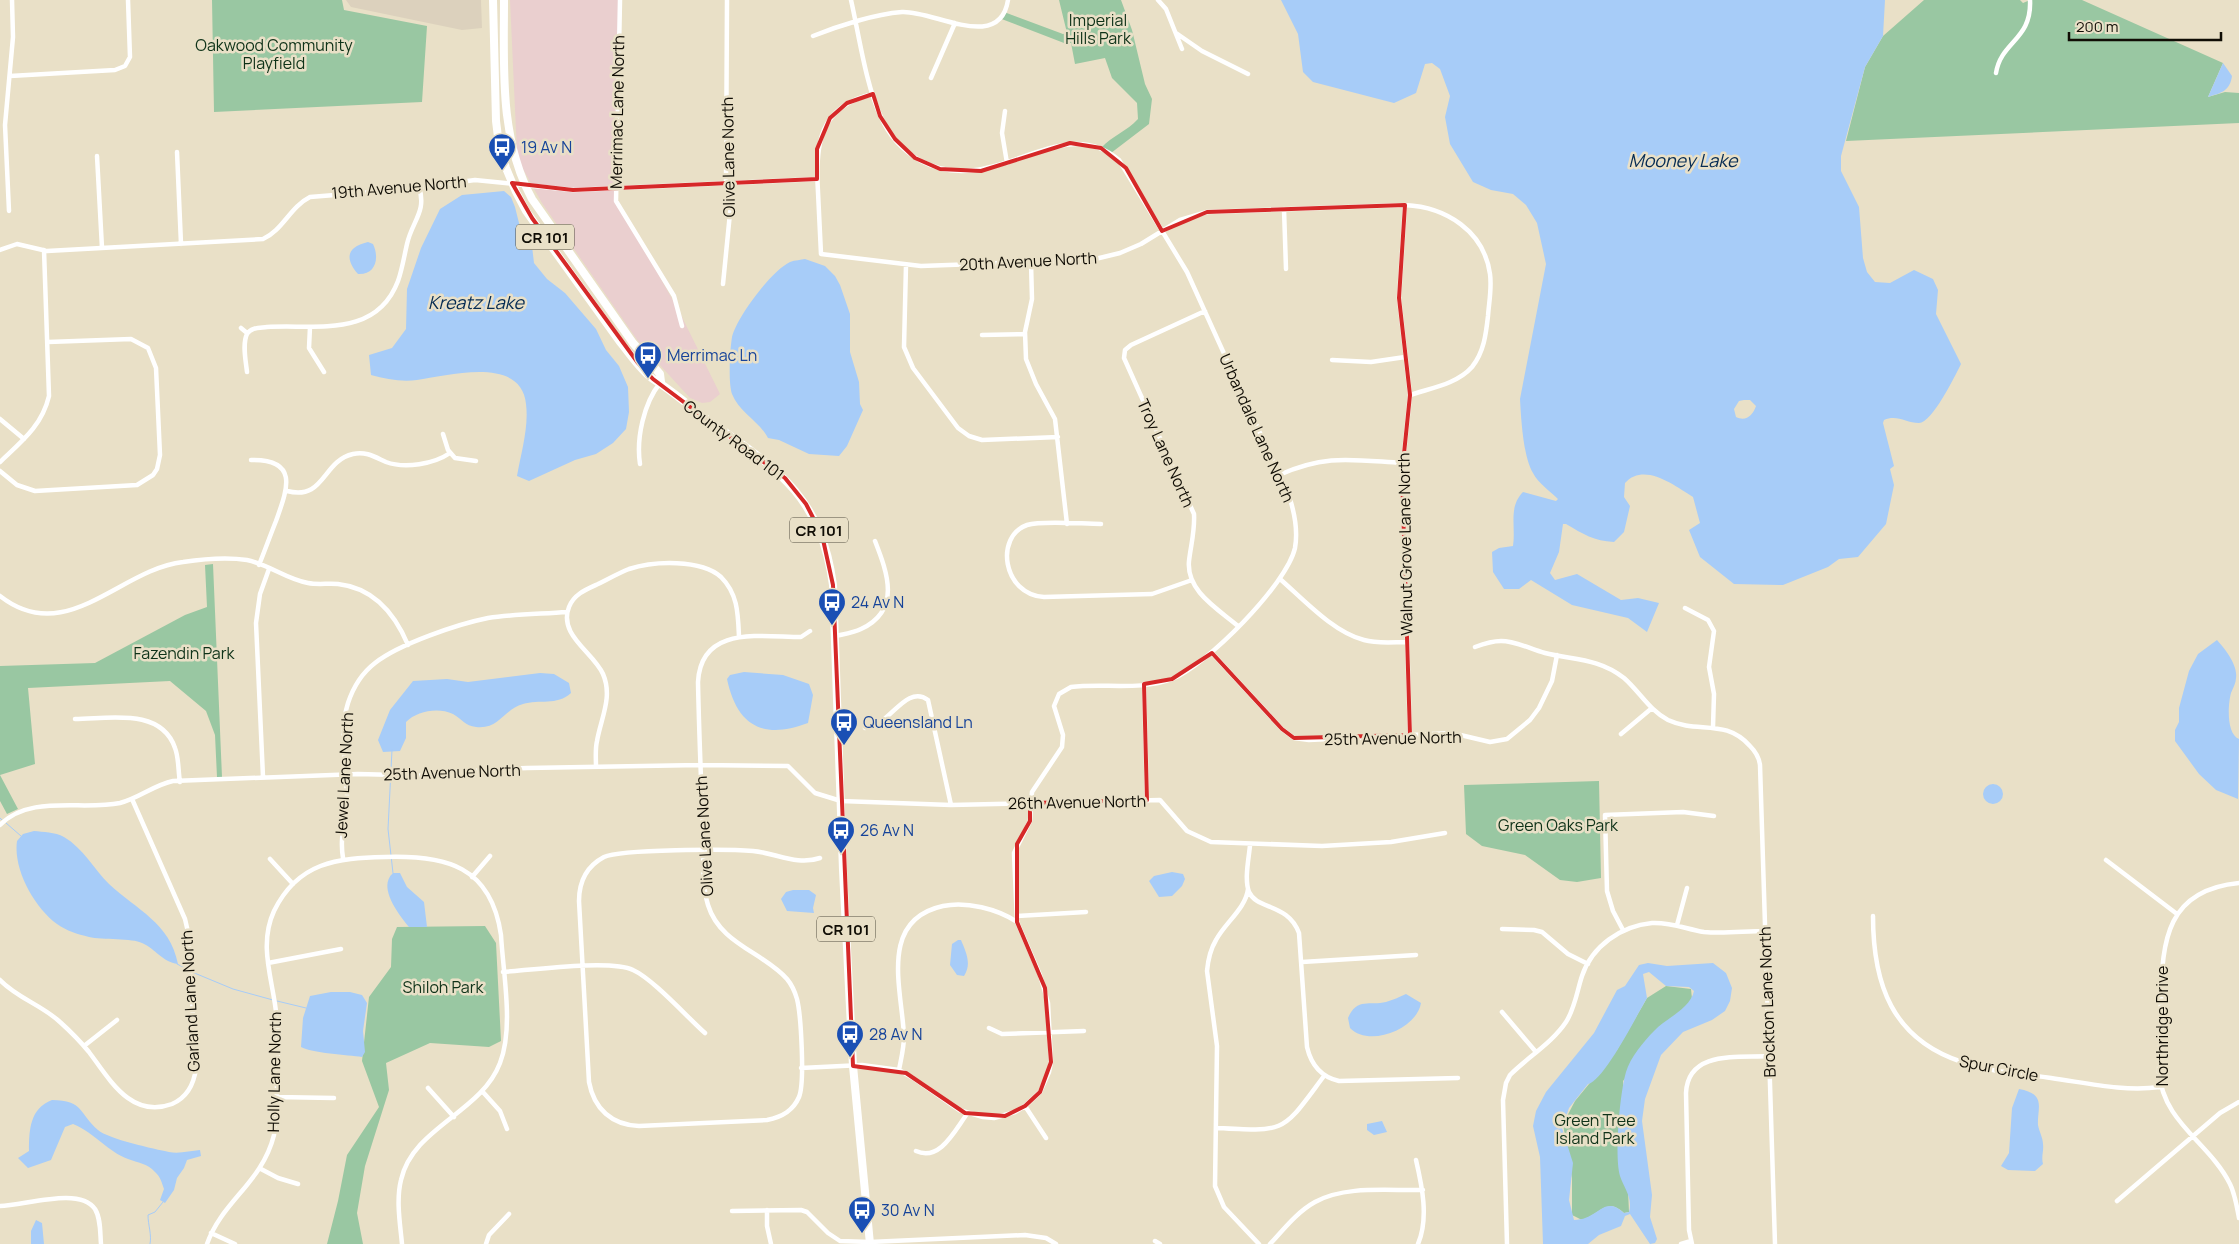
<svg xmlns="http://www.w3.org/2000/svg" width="2239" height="1244" font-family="Manrope,sans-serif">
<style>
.commercial{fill:#eacfcf}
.education{fill:#dcd1bd}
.green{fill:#99c7a2}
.water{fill:#a7ccf8;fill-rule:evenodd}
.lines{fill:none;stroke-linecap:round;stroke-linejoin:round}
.stream{stroke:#a7ccf8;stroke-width:1}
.minor{stroke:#fff;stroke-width:4.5}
.primary{stroke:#fff;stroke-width:8}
.marked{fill:none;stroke:#d62828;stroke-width:4;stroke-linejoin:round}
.labels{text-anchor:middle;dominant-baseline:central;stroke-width:5;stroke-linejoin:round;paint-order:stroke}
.shield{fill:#e9e0c7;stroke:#514c3f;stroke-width:1}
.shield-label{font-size:15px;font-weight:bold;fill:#100d05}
.park-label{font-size:16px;fill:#0e3218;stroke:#e9e0c7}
.street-label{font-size:16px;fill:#100d05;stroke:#e9e0c7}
.transit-label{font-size:16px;fill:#164399;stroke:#e9e0c7;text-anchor:start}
.water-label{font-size:18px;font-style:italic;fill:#052b53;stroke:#e9e0c7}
</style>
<rect width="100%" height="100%" fill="#e9e0c7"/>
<path class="commercial" d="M510,0H620L618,201L682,317L720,394L710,402L702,403L690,398L638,341L542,203L523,169L517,153Z"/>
<path class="education" d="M346,0H481L482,28L462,30L351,7Z"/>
<path class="green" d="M212,0H342L344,10L427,26L422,102L214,112Z
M1059,0H1121L1132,30L1145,84L1152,99L1149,124L1111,153L1101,148C1112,136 1127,131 1138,119L1137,103L1112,78L1105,58L1075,64L1071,43H1064L999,18L1004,12L1063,34L1067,33Z
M1924,0H2020L2023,3L2030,0H2082L2223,63L2208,97L2225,92L2239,93V123L1846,141L1865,67L1883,36Z
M213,564L222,777H217L215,735L206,711L170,681L28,688L35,764L0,775L18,809L7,814L0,801V666L95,663L185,615L207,607L205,565Z
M1599,781L1601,878L1577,882L1560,880L1525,855L1482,846L1466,834L1464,785Z
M485,926L496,943L501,1041L489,1047L430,1043L386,1063L389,1090L365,1166L357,1213L363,1244H327L338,1201L347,1155L379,1107L362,1061L369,997L391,967L392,939L397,927Z
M1666,986L1691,989L1692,999L1623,1081L1629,1212L1624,1213C1606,1197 1601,1214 1582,1220L1572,1215V1178L1563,1124L1575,1101L1617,1050L1647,998Z"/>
<path class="water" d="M1281,0H1885L1883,36L1865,67L1841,156V171L1859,207L1863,258L1867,272L1875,282L1890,283L1914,270L1933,279L1938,290L1936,314L1961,364C1955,376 1932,423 1919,423C1906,423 1897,414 1884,420L1883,423L1894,466L1890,469L1894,485L1886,524L1858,557L1839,559L1828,567L1783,585L1734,584L1700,557L1689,530L1700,523L1693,497C1674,485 1644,462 1625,483L1624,497L1630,506L1624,532L1614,542C1594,541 1583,534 1566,524H1563L1559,552L1550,573L1555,580L1577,574L1621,600L1638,598L1659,603L1647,632L1628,618L1572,605L1531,580L1519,589H1504L1493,572L1492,552L1499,548L1513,546C1516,527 1508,507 1523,492L1556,501L1558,499C1550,491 1538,483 1533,473C1523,457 1521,417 1520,399L1546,264L1537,223L1526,205L1513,194L1491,190L1473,182L1450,144L1445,117L1450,96L1440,69L1432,63L1425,64L1416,93L1394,103L1313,82L1303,72L1298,34ZM1744,400H1750L1756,406C1753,415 1746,422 1736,417L1734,409L1739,401Z
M2223,63L2232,76C2230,91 2221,93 2208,97Z
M504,191L511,197L515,207L520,227L532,246L534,263L547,279L565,293L596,329L606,350L619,366L628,387L629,412L626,429L613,443L596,454L575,460L529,481L517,476C521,453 529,427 526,404C521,355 448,376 417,380C401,382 386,379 371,375L369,355L392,348L406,329L407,289L421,248L440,209L462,195Z
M368,242L373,244C380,259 375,275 358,274C345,259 346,247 368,242Z
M805,259L825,266L835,276L840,285L850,314V352L859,382L860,404L863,410L847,446L839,456L809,454L779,440L768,438C760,422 739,412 732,394C728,382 730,349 732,337C737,317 771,271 790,262C795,260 801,260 805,259Z
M2217,640C2225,649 2238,665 2236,678C2236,683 2233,688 2231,693C2228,704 2226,734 2239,739L2238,799L2216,790L2199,774L2175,741V730L2179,722V708L2189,671L2198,654Z
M744,672L783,675L809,684L813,695L808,723C763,740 737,726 727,679L730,675Z
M540,673L554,674L569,683L571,693C557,706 539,699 523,704C504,709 499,730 476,727C465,726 462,719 453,714C438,707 417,711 406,722V738L400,751L383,752L378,740L390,710L413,681L447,679L468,682Z
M1983 794a10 10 0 1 1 20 0a10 10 0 1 1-20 0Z
M34,831C43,832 55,832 64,837C83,848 94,869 109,884C137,910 170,923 178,964C162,962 156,949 142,943C133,938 102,940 89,937C77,934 67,931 57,924C34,907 13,869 17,841L23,834Z
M1172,872L1183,874L1185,879L1182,886L1172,896L1159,897L1149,881L1154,876Z
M393,873H400L407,887L424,902L427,927H409C399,915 377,887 393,873Z
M793,890H809L816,895L813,908L814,913L787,911L781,899L786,892Z
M958,940H961C966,952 972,964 964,976L957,975L950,965L952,944Z
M1648,963L1667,966L1713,963L1726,973L1732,988L1730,1001L1725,1011L1712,1020L1683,1032L1661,1055L1645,1099L1642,1121L1652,1195L1650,1217L1657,1239L1655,1243L1650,1244L1630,1214L1625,1216L1621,1226L1599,1235L1588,1244H1543L1540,1157L1533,1126L1536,1111L1546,1092L1594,1033L1617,990L1625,986L1639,965ZM1649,972L1666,986L1689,987L1694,991C1690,1009 1666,1018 1654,1031C1644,1041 1630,1058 1626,1072C1620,1092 1614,1156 1620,1176C1624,1188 1633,1198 1629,1212L1624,1213C1603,1194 1599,1220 1574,1220L1569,1200L1573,1163L1562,1128L1569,1108L1588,1084C1604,1081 1637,1015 1647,998L1643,974Z
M331,992H350L362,995L367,1003L363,1031L365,1052L362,1057C348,1055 311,1053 301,1047L303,1018L310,996Z
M1406,994L1421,1003C1417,1029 1369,1048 1350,1028L1348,1018C1357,997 1370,1006 1386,1002C1393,1000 1399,997 1406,994Z
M2019,1089C2047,1094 2037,1108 2038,1125C2039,1131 2043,1138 2043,1144C2044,1151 2041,1157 2043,1164L2035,1171L2008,1170L2001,1166L2009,1153L2012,1108Z
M52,1100C84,1100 79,1114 98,1130C108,1139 155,1149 169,1152C179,1154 190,1151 200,1150L201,1156L187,1160L184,1168L177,1178L174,1190L165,1203L160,1200L164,1189C162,1183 160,1176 155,1172C147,1163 138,1163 128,1159C108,1152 95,1133 73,1124L65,1127L51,1160L28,1168L18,1158L29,1151C29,1130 30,1108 52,1100Z
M1382,1121L1387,1132L1374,1135L1367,1130V1124Z
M36,1220L42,1223L44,1244H31V1231Z"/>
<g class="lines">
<path class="stream" d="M392,750L388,829L393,873
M0,818L3,821
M6,823L21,836
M177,964L189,970
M192,972L233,989L273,1000
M277,1001L306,1008
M150,1244C152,1235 148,1225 148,1215L155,1212L163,1202"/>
<path class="minor" d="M620,0L616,201L674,296L682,326
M1158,0L1166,9L1182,49
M1176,33L1202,51L1248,74
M813,36C838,26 875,14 902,12C933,10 1000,53 1008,0
M1996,73C2001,41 2032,40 2030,0
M10,76L115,70L125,66L130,57L128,0
M931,78L955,23
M873,94C819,106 815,144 818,192C819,213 820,234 821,254L921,266L1091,260L1120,253L1141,244L1180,220L1207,212L1405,205C1446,207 1484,231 1490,274C1492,288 1489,302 1488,316C1486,334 1484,352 1472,367C1457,384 1431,388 1410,395
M1005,111L1002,133L1007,163
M177,152L181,244
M97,156L102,248
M1405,205L1399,298L1410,395L1402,473L1410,735
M1284,209L1286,269
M9,211L5,125L13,37L12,0
M0,250L17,244L47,251L263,239C283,230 290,207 310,197L409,189L475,180L573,190L817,179
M1031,263L1032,299L1025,332L1026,359L1036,384L1055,419L1067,524
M906,265L904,347L913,368L958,428L969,436L982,440L1058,437
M723,284L731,203L726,183L727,0
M1205,311L1131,345L1125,350L1124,358L1194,514C1195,531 1191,544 1189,561C1186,591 1218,609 1238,626
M310,327L309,348L324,372
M241,328L247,333
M982,335L1025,334
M1332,360L1371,362L1405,357
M247,372C246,362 242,344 247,334C251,327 260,328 267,327C315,324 376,339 398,281C402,270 404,257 407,244C412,221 427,212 419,187
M0,419L24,439
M443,434L448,450L455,458L476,461
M251,460C300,459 287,490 276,521C270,536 265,550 259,565
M0,462C21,442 42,426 49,396L44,250
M640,464C636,438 644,403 660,383
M0,471L17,485L35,491L137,485L153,475L157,469L160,455L156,368L148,348L131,339L48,342
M1279,475C1326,454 1352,460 1402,463
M287,491C325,501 322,461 353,454C366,451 375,457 386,462C405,469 434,464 450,453
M1101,524C1082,524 1043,520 1027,525C995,536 1002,594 1044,597L1152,594L1192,580
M1280,579C1303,599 1334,633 1364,640C1378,644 1393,642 1407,642
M0,596C66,648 120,569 183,562C203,559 227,557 247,560C268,564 286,579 308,583C318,585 328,583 338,584C374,588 395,614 408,645
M1685,608L1708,620L1714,631L1709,667L1714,694L1713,727
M810,631L801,637C761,637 701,625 698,682C699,731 701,781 703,830C704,854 701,882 708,905C720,944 763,952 787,979C792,985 795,992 797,999C801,1015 805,1083 799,1097C793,1111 782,1117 767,1120L639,1126C612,1125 594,1109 589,1082L579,901C579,882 587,866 604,857C621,849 729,849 753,851C776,853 797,866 820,858
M835,636C844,634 853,633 861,629C902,610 887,572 875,541
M1475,647C1483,644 1491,641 1501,641C1516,641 1530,649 1545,653C1573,660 1599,658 1624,678C1639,691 1650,711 1668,720C1698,734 1725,718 1750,746C1756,752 1759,757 1760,765L1775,1244
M1212,653L1282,729L1294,738L1309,740L1452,733L1490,742L1507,739L1530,720L1539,708L1552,681L1557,655
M1144,684L1147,800
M75,719C108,719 161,707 175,748C179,758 178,771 180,782
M865,728C870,726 876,725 880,722C894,714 910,686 928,700L951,805
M1621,734L1652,708
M596,767C596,759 595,749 597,741C601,718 613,697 603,674C593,652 558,635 569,607C574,594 587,589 598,584C608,579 619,573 629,569C654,561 701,559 721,577C738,594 738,614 739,637
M263,777L256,623L260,594L269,569
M0,825C30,794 82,811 120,803C139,798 154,785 173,781L358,774L436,776L483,770L527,768L700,765L788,766L815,793L841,801L951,805L1160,800L1187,831L1211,842L1322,846L1391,842L1445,833
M1250,845C1249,858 1244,879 1249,892C1257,910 1288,903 1299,933L1307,1047C1311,1064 1321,1077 1339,1081L1458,1078
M343,858C339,835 347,817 347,794C346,766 339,731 348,703C353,688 362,673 375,663C399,644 458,624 488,618C514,614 541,614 567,612
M270,859L293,884
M2106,860L2177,914
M472,877L490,856
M2239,883C2167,890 2162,940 2161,1000C2160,1024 2160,1048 2159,1072C2163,1123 2209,1142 2230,1184C2235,1194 2237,1207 2239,1218
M1248,889C1246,908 1225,923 1216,940C1210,950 1208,960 1207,971L1217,1046L1215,1186L1224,1207L1259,1244
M1017,916L1086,912
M1873,916C1873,984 1892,1039 1962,1062C1990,1072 2022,1074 2051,1078C2087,1083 2124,1092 2160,1087
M1677,925L1687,888
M1502,929L1534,930L1542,932L1568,954L1588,964
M1623,930L1613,911L1607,891L1605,815L1683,812L1714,816
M1302,962L1416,955
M268,963L341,949
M503,972C531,970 611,959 633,970C653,979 687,1017 705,1033
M0,980C17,998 42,1005 60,1022C70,1031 80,1041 89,1052C110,1080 131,1119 172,1104C188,1097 194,1084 196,1068L188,932L185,919L132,799
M1502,1012L1536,1052
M989,1028L1002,1034L1084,1031
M84,1046L117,1020
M801,1068L862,1065L899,1070L913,1078L959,1110L983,1117L994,1118L1015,1112L1025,1106L1040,1092L1049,1072L1051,1062L1048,1003L1040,975L1017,922L1014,853L1030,821L1032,792L1062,747L1063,735L1054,706L1059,694L1071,687C1103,683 1141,691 1172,679C1207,665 1287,584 1295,548C1298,531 1295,515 1290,499L1187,272L1119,160C1059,109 995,200 921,161C903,151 889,136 881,117C866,86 859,35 851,0
M899,1070C901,1059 904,1048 904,1036C902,990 878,920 943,906C966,901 998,909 1017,922
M428,1088L454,1117
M482,1091L500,1111L507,1129
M276,1097L334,1098
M1025,1106L1046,1138
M1216,1128C1288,1132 1282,1132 1324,1076
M916,1151C940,1162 955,1130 967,1114
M1416,1160C1422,1186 1429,1218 1418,1244
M261,1169L278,1178L298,1184
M2117,1201L2220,1113L2239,1102
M0,1206C24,1206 79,1186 95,1209C101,1219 100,1233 101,1244
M767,1210V1226L771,1244
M732,1211L801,1210L807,1212L828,1233L840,1241L870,1242L1025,1235L1046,1238L1056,1244
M211,1233L235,1244
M1155,1241L1160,1244
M207,1244C222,1201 262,1183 274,1135C277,1098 279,1059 277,1022C275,984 257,948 274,911C298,862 337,858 385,857C446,855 491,866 501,935C503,973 514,1027 500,1063C481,1113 413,1127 401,1180C396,1200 400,1223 402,1244
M486,1244L489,1235L509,1214
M1270,1244C1284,1229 1297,1212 1315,1202C1346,1185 1389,1191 1423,1190
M1507,1244L1503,1100L1506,1083L1510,1075C1528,1057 1552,1043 1566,1022C1575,1008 1577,991 1582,976C1592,946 1621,926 1652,923C1671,922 1686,929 1704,932C1724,934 1745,931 1765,931
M1681,1244L1691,1241
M1692,1244L1689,1230L1686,1093C1688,1050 1738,1058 1769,1056"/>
<path class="primary" d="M493,0L496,121L499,145L506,168L516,192L526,211L620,342C630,354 641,371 653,379C673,391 691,408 711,422C779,470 821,497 833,585L843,870L853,1066L870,1244
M504,0C504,67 499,138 532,199L633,343L660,374L661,382"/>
</g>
<path class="marked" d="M873,94L880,116L895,139L915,158L940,169L981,171L1070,143L1101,148L1126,168L1162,231L1207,212L1405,205L1399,298L1410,395L1402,473L1410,735L1294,738L1282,729L1212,653L1172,679L1144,684L1147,800L1030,803V821L1017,844V922L1045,988L1051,1062L1040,1092L1025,1106L1005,1116L965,1113L906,1073L853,1066L833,585L822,535L806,504L785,478L653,379L638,363L532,218L512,183L573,190L817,179V149L830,118L847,103Z"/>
<defs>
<g id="bus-pin" transform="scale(1.4375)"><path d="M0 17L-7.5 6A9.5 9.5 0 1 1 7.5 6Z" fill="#1a4fb4" stroke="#e9e0c7"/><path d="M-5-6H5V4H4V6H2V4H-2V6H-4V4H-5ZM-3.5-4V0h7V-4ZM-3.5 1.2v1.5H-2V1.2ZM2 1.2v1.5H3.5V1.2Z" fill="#fff"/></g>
</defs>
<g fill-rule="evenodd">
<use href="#bus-pin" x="502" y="147"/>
<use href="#bus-pin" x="648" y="355"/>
<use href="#bus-pin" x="832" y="602"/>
<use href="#bus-pin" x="844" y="722"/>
<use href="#bus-pin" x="841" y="830"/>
<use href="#bus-pin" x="850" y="1034"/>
<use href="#bus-pin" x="862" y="1210"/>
</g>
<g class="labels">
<g class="shield">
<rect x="516" y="224.5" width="58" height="25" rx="4"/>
<rect x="790" y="517.5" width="58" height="25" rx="4"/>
<rect x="817" y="916.5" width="58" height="25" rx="4"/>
</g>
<g class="shield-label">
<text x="545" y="237">CR 101</text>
<text x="819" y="530">CR 101</text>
<text x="846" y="929">CR 101</text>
</g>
<g class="park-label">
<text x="1098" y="20">Imperial<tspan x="1098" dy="18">Hills Park</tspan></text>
<text x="274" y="45">Oakwood Community<tspan x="274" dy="18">Playfield</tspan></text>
<text x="184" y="653">Fazendin Park</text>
<text x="1558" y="825">Green Oaks Park</text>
<text x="443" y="987">Shiloh Park</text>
<text x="1595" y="1120">Green Tree<tspan x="1595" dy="18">Island Park</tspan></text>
</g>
<g class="street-label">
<text transform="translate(617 112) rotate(-89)">Merrimac Lane North</text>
<text transform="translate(728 157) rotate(-91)">Olive Lane North</text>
<text transform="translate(399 187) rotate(-5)">19th Avenue North</text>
<text transform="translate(1028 261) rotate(-3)">20th Avenue North</text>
<text transform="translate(1257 428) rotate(66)">Urbandale Lane North</text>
<text transform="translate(734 440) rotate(37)">County Road 101</text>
<text transform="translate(1166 453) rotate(66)">Troy Lane North</text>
<text transform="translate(1405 544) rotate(-91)">Walnut Grove Lane North</text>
<text transform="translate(1393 738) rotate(-1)">25th Avenue North</text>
<text transform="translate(452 772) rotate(-2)">25th Avenue North</text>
<text transform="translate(344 775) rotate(-87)">Jewel Lane North</text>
<text transform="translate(1077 802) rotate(-1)">26th Avenue North</text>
<text transform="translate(704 836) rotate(-93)">Olive Lane North</text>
<text transform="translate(190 1001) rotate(-93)">Garland Lane North</text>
<text transform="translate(1767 1002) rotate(-92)">Brockton Lane North</text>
<text transform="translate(2162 1026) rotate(-90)">Northridge Drive</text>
<text transform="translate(1999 1068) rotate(11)">Spur Circle</text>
<text transform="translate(274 1072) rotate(-89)">Holly Lane North</text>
</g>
<g class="transit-label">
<text x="521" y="147">19 Av N</text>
<text x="667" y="355">Merrimac Ln</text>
<text x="851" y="602">24 Av N</text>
<text x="863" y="722">Queensland Ln</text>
<text x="860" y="830">26 Av N</text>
<text x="869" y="1034">28 Av N</text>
<text x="881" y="1210">30 Av N</text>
</g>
<g class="water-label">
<text x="1683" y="160">Mooney Lake</text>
<text x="476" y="302">Kreatz Lake</text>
</g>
</g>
<path d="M2069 32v8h152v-8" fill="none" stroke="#100d05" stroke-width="2.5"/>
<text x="2076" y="32" font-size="15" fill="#100d05" stroke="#e9e0c7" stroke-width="4" paint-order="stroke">200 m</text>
</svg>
